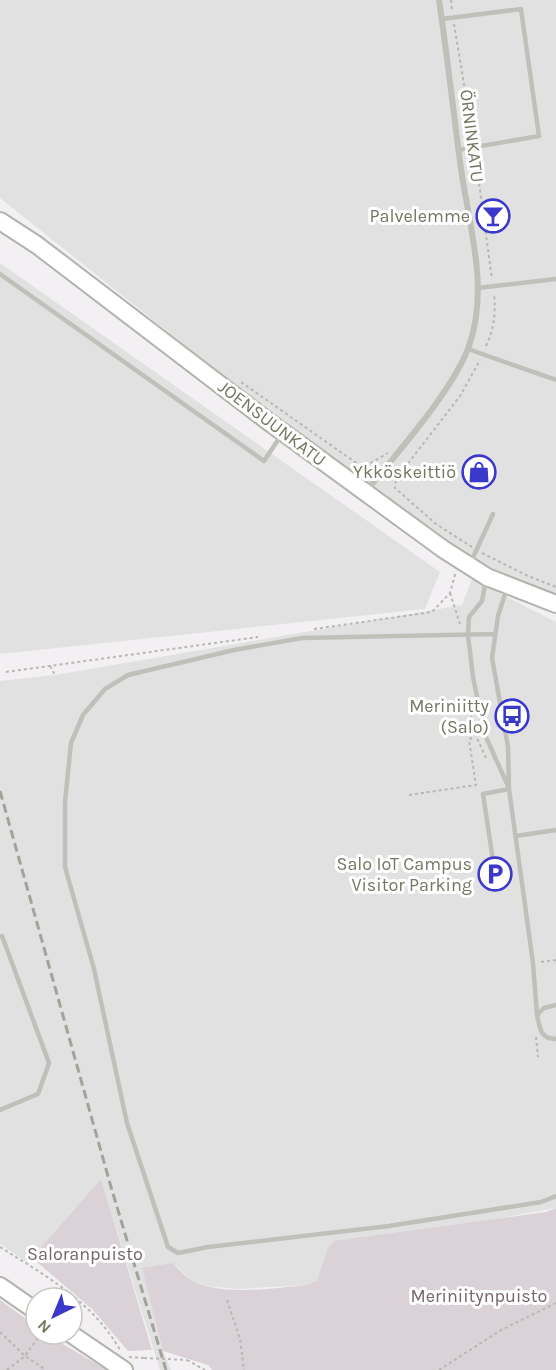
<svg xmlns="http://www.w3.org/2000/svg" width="556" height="1370" font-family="Karla,sans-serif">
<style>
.built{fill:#e2e1e1}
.park{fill:#dad2d7}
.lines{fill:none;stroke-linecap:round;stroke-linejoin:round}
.secondary-casing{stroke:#b2b4ab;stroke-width:20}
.path{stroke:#b7b8b3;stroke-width:2;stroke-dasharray:3 3;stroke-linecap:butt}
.lane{stroke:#bec0b9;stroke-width:4.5}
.street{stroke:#bec0b9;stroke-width:6}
.secondary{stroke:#fff;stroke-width:16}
.rail{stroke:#a2a499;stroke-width:3;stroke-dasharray:9 4.5;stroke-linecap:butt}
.path-bridge{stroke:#b7b8b3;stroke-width:2;stroke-dasharray:3 3;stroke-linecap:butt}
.labels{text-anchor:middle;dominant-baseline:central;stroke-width:6;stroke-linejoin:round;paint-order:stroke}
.street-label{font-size:18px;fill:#737862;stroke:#fff}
.poi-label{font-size:18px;fill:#737862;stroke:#fff;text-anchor:end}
.park-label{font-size:18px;fill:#75646b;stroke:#fff}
</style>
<rect width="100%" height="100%" fill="#f3f0f3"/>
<path class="built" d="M0,0H556V595L482,564L394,503L188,348L0,198Z
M0,263L440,572L425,609L0,654Z
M472,579L556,622V1208L327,1250L317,1280L307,1285L238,1289L206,1286L191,1280L173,1263L163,1351L171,1370H160L101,1180L28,1263L0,1244V681L55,675L462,605Z"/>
<path class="park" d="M101,1179L152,1350L128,1351L92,1309L32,1258Z
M556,1208V1370H212L208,1365L163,1351L142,1268L173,1263C178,1269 184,1275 190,1279C216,1297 277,1288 307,1285L317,1280L327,1250L334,1241L546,1212Z
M0,1300L36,1326V1334H46L107,1370H0Z"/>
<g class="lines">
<g class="secondary-casing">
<path id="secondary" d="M0,221L37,245L269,422L443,549L487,577L556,604
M0,1286L36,1311
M71,1334L124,1370"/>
</g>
<path class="path" d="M451,0L452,12
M454,24L473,139
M475,154L492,279
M486,346C494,329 496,313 494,294
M241,382L359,465L369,464L388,453
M472,547L436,524L395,488L396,479L460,396L480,360
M482,553L528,576L556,587
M450,593L460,624
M314,629L432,612L450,593L456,571
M50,666L55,675
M6,672L258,637
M469,698L473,729L486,758
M409,795L476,785L469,740L475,735
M541,962L556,960
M536,1037L538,1057
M0,1247C46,1276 93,1302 120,1350
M66,1298L70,1292
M227,1300L240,1339L244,1370
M0,1332L25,1356L39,1336
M129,1357L144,1358
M187,1360L205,1370
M7,1370L25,1356L46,1370
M439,1370L501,1330L556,1303"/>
<path class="lane" d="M442,19L521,9L539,136L458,150
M0,274L264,461L282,434
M478,288L556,279
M468,349L556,380
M470,564L493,514
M486,580L482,601L469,617L468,635L473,677L485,735L508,786
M507,588L498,616L492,658L508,747L509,789L533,963L537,1015
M495,634L302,638L234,650L128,675L105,689L83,715L71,743L65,802V867L94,969L127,1123L168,1247L178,1253L208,1247L389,1226L541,1202L556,1196
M516,836L556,830
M495,874L483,794L509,789
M556,1005L544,1008L537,1015C540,1028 540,1039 556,1039
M0,1110L38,1094L49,1063L2,936"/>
<path class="street" d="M367,490C397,453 454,389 469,346C490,287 468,223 460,162C453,108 447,54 439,0"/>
<use href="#secondary" class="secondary"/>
<path class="rail" d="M0,791L111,1187L166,1370"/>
<path class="path-bridge" d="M144,1358L187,1360"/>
</g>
<defs>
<g id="bar-ring" transform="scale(1.725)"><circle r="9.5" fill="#fff" stroke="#3b38cc" stroke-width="1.5"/><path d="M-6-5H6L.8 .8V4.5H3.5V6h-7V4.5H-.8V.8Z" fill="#3b38cc"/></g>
<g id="shop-ring" transform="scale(1.725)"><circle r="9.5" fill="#fff" stroke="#3b38cc" stroke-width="1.5"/><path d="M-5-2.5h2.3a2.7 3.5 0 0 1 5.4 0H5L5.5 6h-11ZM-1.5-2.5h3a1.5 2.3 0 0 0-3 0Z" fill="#3b38cc"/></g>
<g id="bus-ring" transform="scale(1.725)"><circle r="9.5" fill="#fff" stroke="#3b38cc" stroke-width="1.5"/><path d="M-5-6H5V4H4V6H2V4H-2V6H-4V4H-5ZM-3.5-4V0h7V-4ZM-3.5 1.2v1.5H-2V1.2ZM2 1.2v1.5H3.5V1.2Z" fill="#3b38cc"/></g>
<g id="parking-ring" transform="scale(1.725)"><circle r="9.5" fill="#fff" stroke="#3b38cc" stroke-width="1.5"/><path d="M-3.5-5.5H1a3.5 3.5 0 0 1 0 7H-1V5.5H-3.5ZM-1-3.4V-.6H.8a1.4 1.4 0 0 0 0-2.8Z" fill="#3b38cc"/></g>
</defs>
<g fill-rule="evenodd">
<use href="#bar-ring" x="493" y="216"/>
<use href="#shop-ring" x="479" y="472"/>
<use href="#bus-ring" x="512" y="716"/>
<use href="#parking-ring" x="495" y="874"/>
</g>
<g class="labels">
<g class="street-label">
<text transform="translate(472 136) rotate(83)">ÖRNINKATU</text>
<text transform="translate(272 423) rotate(37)">JOENSUUNKATU</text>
</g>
<g class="poi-label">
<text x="470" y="216">Palvelemme</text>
<text x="456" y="472">Ykköskeittiö</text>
<text x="489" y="706">Meriniitty<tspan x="489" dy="21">(Salo)</tspan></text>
<text x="472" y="864">Salo IoT Campus<tspan x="472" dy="21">Visitor Parking</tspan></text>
</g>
<g class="park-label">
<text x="85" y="1254">Saloranpuisto</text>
<text x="479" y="1296">Meriniitynpuisto</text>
</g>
</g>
<g transform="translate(54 1316) rotate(223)"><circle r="28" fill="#ffffff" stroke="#c7c9c0" stroke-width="1.5"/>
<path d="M0-4.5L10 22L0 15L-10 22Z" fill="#3b38cc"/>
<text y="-9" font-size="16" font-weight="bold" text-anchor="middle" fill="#737862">N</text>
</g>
</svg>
